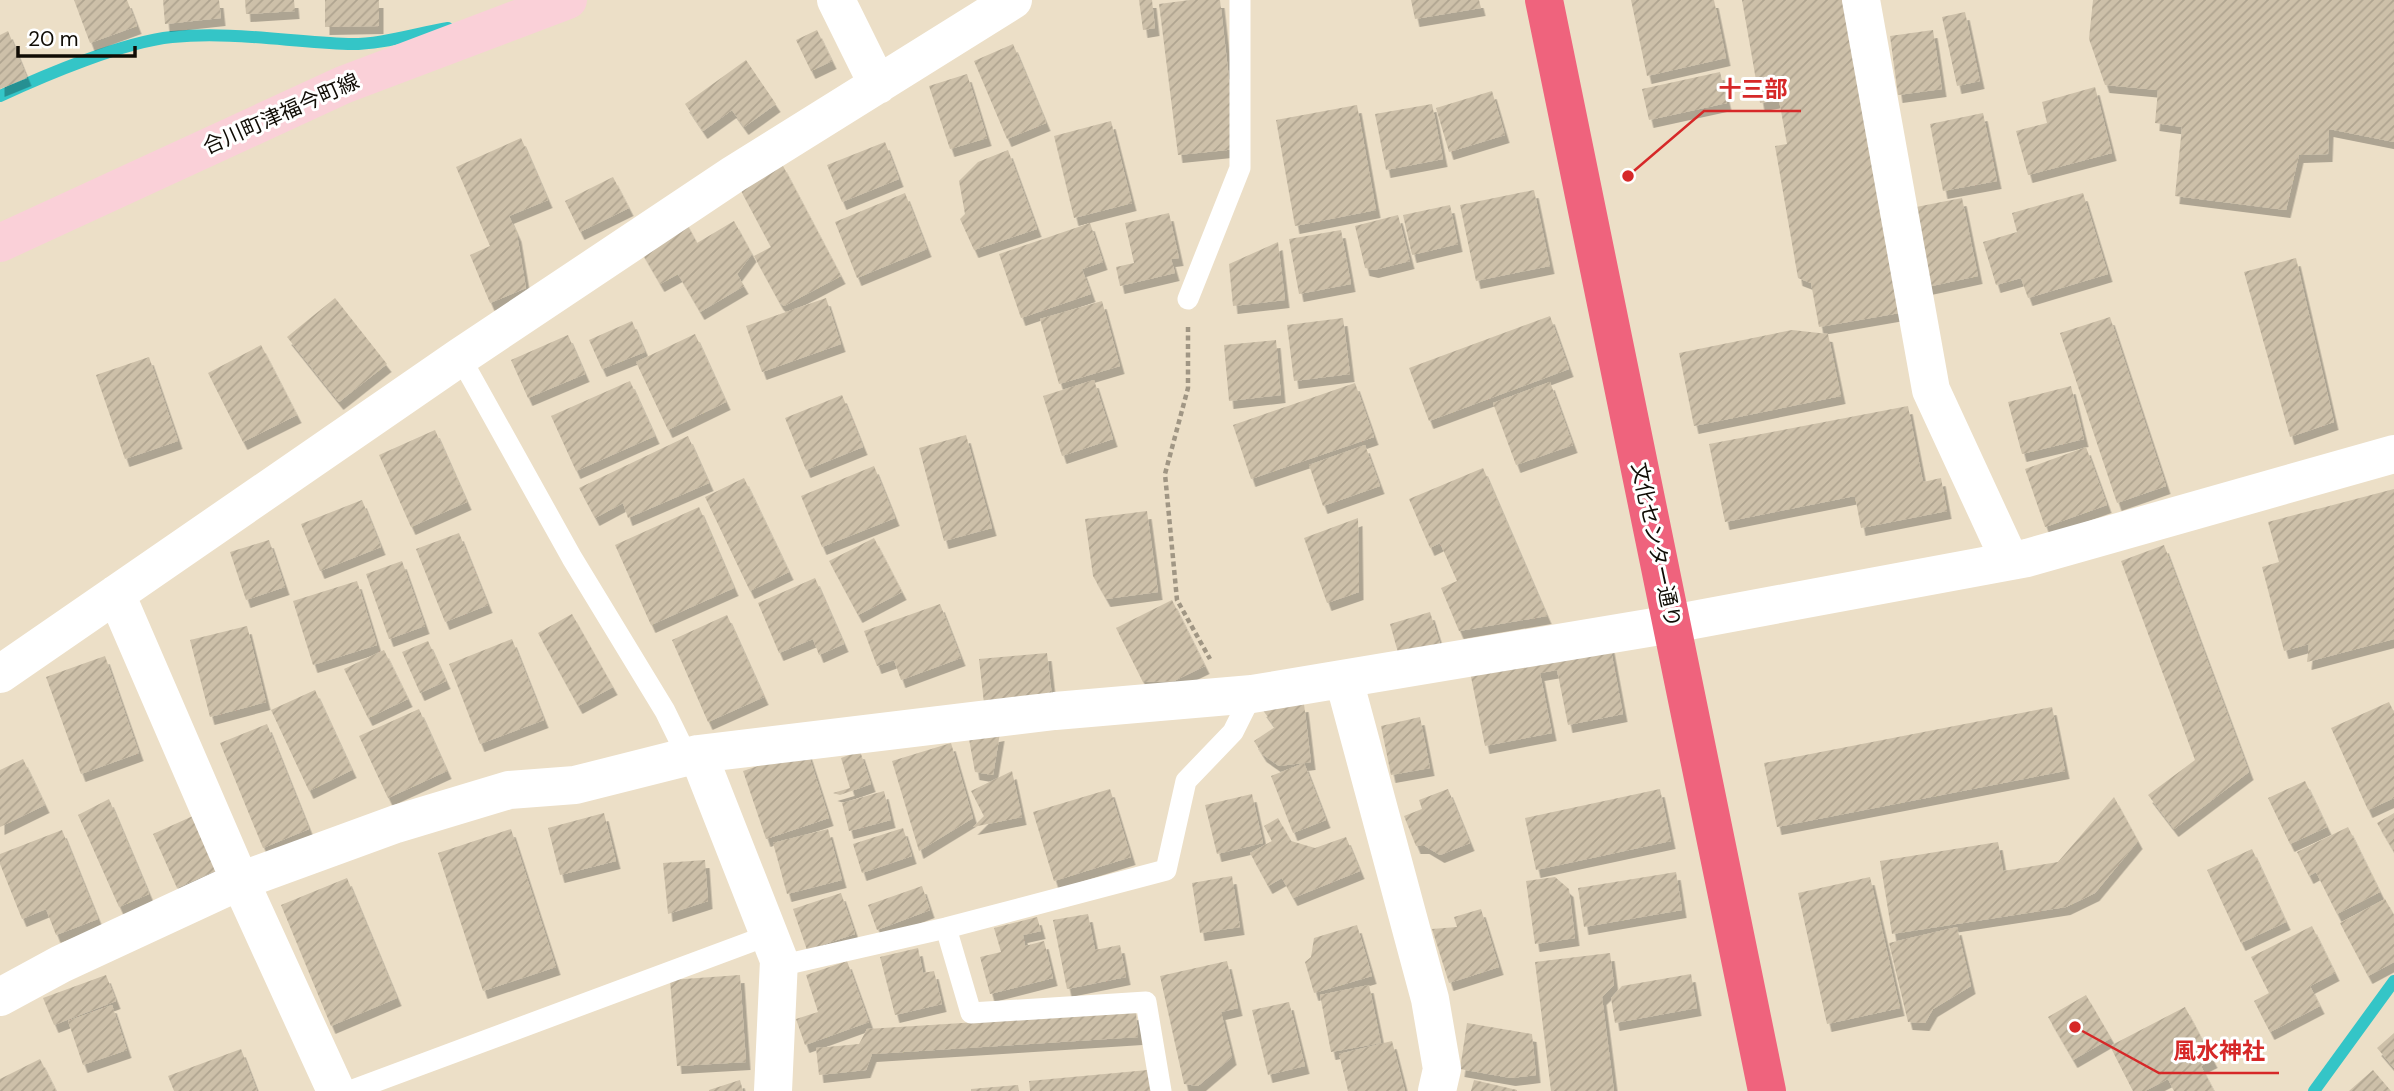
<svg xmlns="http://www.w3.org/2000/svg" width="2394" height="1091" font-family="'DM Sans','Noto Sans JP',sans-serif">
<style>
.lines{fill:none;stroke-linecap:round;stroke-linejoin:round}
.stream{stroke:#34c5c7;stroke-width:12}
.building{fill:url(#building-hatch);filter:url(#shadow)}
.path{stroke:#a09684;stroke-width:4.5;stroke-dasharray:5 3.5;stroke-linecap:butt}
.lane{stroke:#fff;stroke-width:21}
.street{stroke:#fff;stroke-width:38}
.secondary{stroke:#fad0d8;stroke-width:38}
.highway{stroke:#ef637d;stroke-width:38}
.labels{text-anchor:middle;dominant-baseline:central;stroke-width:6;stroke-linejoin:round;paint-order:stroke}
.street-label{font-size:21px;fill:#100c05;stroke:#fff}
.leader{fill:none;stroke:#d62828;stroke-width:2.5}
.callout-dot{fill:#d62828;stroke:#fff;stroke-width:2.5}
.callout-label{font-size:23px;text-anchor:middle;font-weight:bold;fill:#d62828;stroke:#fff;stroke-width:6;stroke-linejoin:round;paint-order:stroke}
</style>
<defs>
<pattern id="building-hatch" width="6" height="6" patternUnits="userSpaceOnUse" patternTransform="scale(1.75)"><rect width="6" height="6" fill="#cdc0a9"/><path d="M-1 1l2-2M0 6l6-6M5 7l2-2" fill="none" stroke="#afa490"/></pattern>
<filter id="shadow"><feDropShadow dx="4.5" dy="8" stdDeviation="0" flood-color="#0004"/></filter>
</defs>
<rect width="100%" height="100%" fill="#ecdfc7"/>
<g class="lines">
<path class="stream" d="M0,96C45,75 123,42 172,37C231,31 289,42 348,44C380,45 417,33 448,28
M2314,1091L2394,981"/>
</g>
<path class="building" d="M74,0H127L137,26L90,43Z
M163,0H219L221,18L165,24Z
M245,0H294L295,11L246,14Z
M325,0H379V26L325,27Z
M1139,0H1152L1155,28L1143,30Z
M1190,0H1220L1237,149L1178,155L1159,4Z
M1411,0H1479L1481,8L1415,19Z
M1631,0H1714L1726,58L1647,76Z
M1742,0H1856L1911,311L1819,327L1811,283L1798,278L1775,146L1787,144L1779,100L1760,103Z
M2093,0H2394V142L2329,129L2328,154L2299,155L2286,210L2175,196L2182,127L2155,123L2158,90L2105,85L2089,39Z
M1965,12L1980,81L1957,86L1942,17Z
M817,30L832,61L811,71L796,40Z
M1933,30L1942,89L1898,95L1890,36Z
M8,31L27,78L0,89V35Z
M1013,44L1046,123L1007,139L974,61Z
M746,60L776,104L744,127L732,110L703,131L685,104Z
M1720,72L1727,103L1649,120L1642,89Z
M967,74L987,138L950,149L929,86Z
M2095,87L2112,153L2028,175L2016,131L2047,123L2042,102Z
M1492,91L1505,135L1449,152L1436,108Z
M1432,104L1443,159L1386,170L1375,114Z
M1357,105L1376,210L1295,226L1276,120Z
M1983,113L1997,181L1943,191L1930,124Z
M1111,121L1132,203L1074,218L1054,136Z
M521,138L548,200L509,216L517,234L526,288L490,303L470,255L490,246L456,167Z
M885,142L899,179L842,202L827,165Z
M1008,150L1037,229L974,250L960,219L965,214L959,181L978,162Z
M782,164L841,276L784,306L779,302L754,256L771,247L739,187Z
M613,177L629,208L580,232L565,201Z
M1534,190L1550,266L1476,281L1460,205Z
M905,193L927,249L857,278L835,222Z
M2083,193L2108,274L2028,298L2021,278L1996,285L1983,242L2017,232L2012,213Z
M1962,198L1978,276L1927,287L1911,208Z
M1450,205L1458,244L1412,255L1403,215Z
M1169,213L1179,258L1171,259L1175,273L1120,286L1116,267L1134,263L1125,223Z
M1398,215L1410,261L1374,270L1365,268L1355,226Z
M684,219L697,243L734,221L752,254L737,274L744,286L700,312L678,274L660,284L638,246Z
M1090,223L1103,262L1082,269L1091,294L1021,318L999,254Z
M1341,230L1351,284L1299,294L1289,239Z
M1278,242L1285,300L1233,306L1229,264Z
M2296,258L2334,422L2290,437L2244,272Z
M335,298L387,364L339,402L287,337Z
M826,298L841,344L762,372L746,326Z
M1102,301L1120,366L1059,384L1040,319Z
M1550,316L1569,369L1429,421L1409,368Z
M2110,317L2166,486L2117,503L2060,333Z
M1343,318L1350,374L1294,381L1287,325Z
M632,321L645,352L602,369L589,340Z
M1792,330L1828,334L1841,396L1694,426L1679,353Z
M695,334L726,402L668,430L636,362Z
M568,335L585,374L528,398L511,360Z
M1276,340L1281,395L1229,401L1224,345Z
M261,345L297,415L243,442L208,373Z
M149,357L178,441L125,459L96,375Z
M1094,380L1113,439L1062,456L1043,396Z
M630,381L655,436L576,471L551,416Z
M1550,382L1573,445L1516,465L1493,403Z
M1355,383L1374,437L1251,479L1233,425Z
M2071,386L2084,439L2022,454L2008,402Z
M842,395L863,447L806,470L785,418Z
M1908,406L1923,482L1941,478L1947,511L1861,528L1855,496L1725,522L1709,444Z
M435,430L467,502L411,527L379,455Z
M966,435L992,528L944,541L919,448Z
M688,436L709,483L628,518L623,503L595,518L579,488Z
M1365,445L1380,486L1323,506L1309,465Z
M2086,447L2107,505L2045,527L2025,469Z
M874,466L895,518L822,547L801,496Z
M1483,468L1547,616L1459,631L1441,588L1457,581L1440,543L1430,548L1409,499Z
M744,478L789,572L750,591L705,497Z
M2394,489V639L2307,662L2309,644L2284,651L2262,567L2279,562L2268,522Z
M362,500L381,547L320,571L301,524Z
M699,507L734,588L651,625L615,545Z
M1147,511L1158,592L1106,599L1093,576L1085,519Z
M1358,518L1359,592L1327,603L1304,538Z
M459,533L488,605L445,622L416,549Z
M874,538L902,592L858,615L829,561Z
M269,540L285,587L246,600L230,552Z
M2164,545L2249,772L2174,829L2148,795L2195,760L2121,561Z
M402,561L425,626L389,639L366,574Z
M815,578L844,644L819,655L813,639L779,653L758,603Z
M357,581L377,645L313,665L293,601Z
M1172,600L1205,666L1174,681L1143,682L1116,628Z
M940,604L961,658L901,680L894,660L877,666L864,631Z
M1430,612L1440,644L1399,656L1390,624Z
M572,614L613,687L578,706L538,633Z
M727,615L764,697L708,722L672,640Z
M247,626L266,702L210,717L190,640Z
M512,639L544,720L480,744L449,664Z
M428,641L446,681L420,693L402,652Z
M1610,645L1623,714L1568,725L1557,670L1540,673L1552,733L1485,746L1470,672Z
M384,650L408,699L368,718L344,669Z
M1047,653L1053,705L985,712L979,659Z
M105,656L139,753L81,774L46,677Z
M315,690L352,770L309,791L271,710Z
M2389,702L2394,712V798L2368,810L2331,728Z
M1304,704L1311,762L1279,766L1262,754L1254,741L1275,727L1262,709Z
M2052,707L2065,771L1777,827L1764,763Z
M419,709L447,771L388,798L359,736Z
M1420,717L1430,768L1391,775L1381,726Z
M267,724L309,829L263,848L220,743Z
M1000,733L993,775L975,772L969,739Z
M951,743L973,818L919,851L892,761Z
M807,750L829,818L766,839L743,771Z
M860,751L871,784L840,795L833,793L850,788L841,758Z
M23,759L45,805L0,827V770Z
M1304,763L1326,820L1293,833L1271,776Z
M1012,771L1022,817L973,827L984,816L971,791Z
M2305,781L2327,827L2290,844L2268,798Z
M1110,789L1131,857L1054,881L1033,812Z
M1448,789L1470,843L1440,855L1425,846H1416L1404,816L1422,809L1419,800Z
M1660,789L1671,841L1536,870L1525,818Z
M884,791L891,820L849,831L842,803Z
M1252,794L1263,843L1217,854L1205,805Z
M2114,797L2138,841L2095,893L2066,907L1892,934L1880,861L1998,842L2003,871L2058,862Z
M109,799L149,894L119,907L78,815Z
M204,811L228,865L177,888L153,834Z
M604,813L616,861L560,875L548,828Z
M2394,813V852L2377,823Z
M1278,818L1291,841L1315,848L1346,837L1360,871L1293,898L1282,878L1268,886L1250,853L1272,841L1264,826Z
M2348,827L2380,892L2337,914L2316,872L2309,876L2297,852Z
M903,828L912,856L862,873L853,844Z
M511,829L556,967L483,991L438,853Z
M828,829L842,880L787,894L773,843Z
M62,830L98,919L56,935L46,909L22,919L0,864V854Z
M2252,849L2286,922L2241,943L2207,870Z
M705,860L708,901L668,914L663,863Z
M1676,872L1682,910L1584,927L1578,888Z
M1232,876L1240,927L1200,933L1192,883Z
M1555,877L1569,889L1575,938L1535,944L1526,881Z
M1870,877L1900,1008L1827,1024L1798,893Z
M347,878L397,998L331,1026L281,905Z
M922,886L930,910L877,930L868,905Z
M841,893L855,934L807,950L793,909Z
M2385,899L2394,915V962L2368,976L2340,923Z
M1481,909L1499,967L1449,983L1432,929L1457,927L1454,917Z
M1088,914L1095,950L1120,945L1126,977L1067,989L1053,920Z
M1037,917L1041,931L1023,935L1025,946L1044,941L1053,978L990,994L980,957L1001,952L994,928Z
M1357,925L1372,976L1314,993L1305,962L1311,957L1314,938Z
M2312,926L2335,973L2310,986L2320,1006L2270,1032L2254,1001L2269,993L2251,957Z
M1957,927L1971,986L1933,1009L1925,1023L1908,1022L1889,943Z
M918,948L923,973L934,971L942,1004L895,1015L880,957Z
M1610,953L1614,985L1602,997L1614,1091H1551L1535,962Z
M847,961L869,1022L805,1045L796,1019L818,1012L806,975Z
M1227,961L1238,1008L1221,1012L1232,1057L1198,1086L1184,1084L1160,976Z
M1691,974L1697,1008L1615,1023L1611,998L1622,986Z
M106,975L116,1001L54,1025L43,998Z
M740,975L746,1062L677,1066L670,980Z
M1369,985L1381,1043L1331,1052L1320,995Z
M2086,995L2111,1038L2073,1060L2048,1017Z
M1289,1002L1305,1066L1268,1075L1252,1010Z
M112,1005L127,1050L83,1065L68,1021Z
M2185,1007L2213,1060L2201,1066L2214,1091H2174L2168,1079L2145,1091H2133L2110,1046Z
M1136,1012L1138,1037L872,1054L866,1070L819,1075L816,1048L859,1044L867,1029Z
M1467,1023L1532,1034L1536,1075L1511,1078L1460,1069Z
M2394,1033V1068L2377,1048Z
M1392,1041L1405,1091H1348L1339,1054Z
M241,1049L257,1091H174L168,1076Z
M40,1059L56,1091H0V1079Z
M1148,1070L1150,1091H1030L1029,1081Z
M2373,1070L2391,1091H2349Z
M740,1080L743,1091H709V1090Z
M1474,1080L1517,1090V1091H1471Z
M1018,1085L1019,1091H971V1089Z"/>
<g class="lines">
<path class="path" d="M1188,327V388L1165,474L1177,600L1210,659"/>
<path class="lane" d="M1188,299L1240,168V0
M460,357L572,558L665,711L687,756
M946,928L971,1013L1146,1002L1161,1091
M779,966L946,928L1166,870L1186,781L1233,732L1252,694
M350,1091L769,935"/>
<path class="street" d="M836,0L878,85
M1861,0L1931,390L2010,561
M116,594L240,881L336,1091
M0,674L460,357L734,174L1013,0
M1344,680L1430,999L1442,1069L1437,1091
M698,754L779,960L773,1091
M0,997L61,964L240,881L396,824L509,790L575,785L698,754L1055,711L1252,694L1672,624L2027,558L2394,454"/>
<path class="secondary" d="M0,243L343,85L568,0"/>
<path class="highway" d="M1544,0L1767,1091"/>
</g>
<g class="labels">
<g class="street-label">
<text transform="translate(281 114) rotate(-24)">合川町津福今町線</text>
<text transform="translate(1656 545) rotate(78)">文化センター通り</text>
</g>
</g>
<path class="leader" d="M1628 176L1704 111H1801M2075 1027L2159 1073H2279"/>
<g class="callout-dot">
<circle cx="1628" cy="176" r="7"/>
<circle cx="2075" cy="1027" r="7"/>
</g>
<g class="callout-label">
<text x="1753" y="97">十三部</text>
<text x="2219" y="1059">風水神社</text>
</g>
<path d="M18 46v10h117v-10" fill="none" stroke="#100c05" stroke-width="3.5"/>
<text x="28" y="46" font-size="21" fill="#100c05" stroke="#ffffff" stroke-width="5" paint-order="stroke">20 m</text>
</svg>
